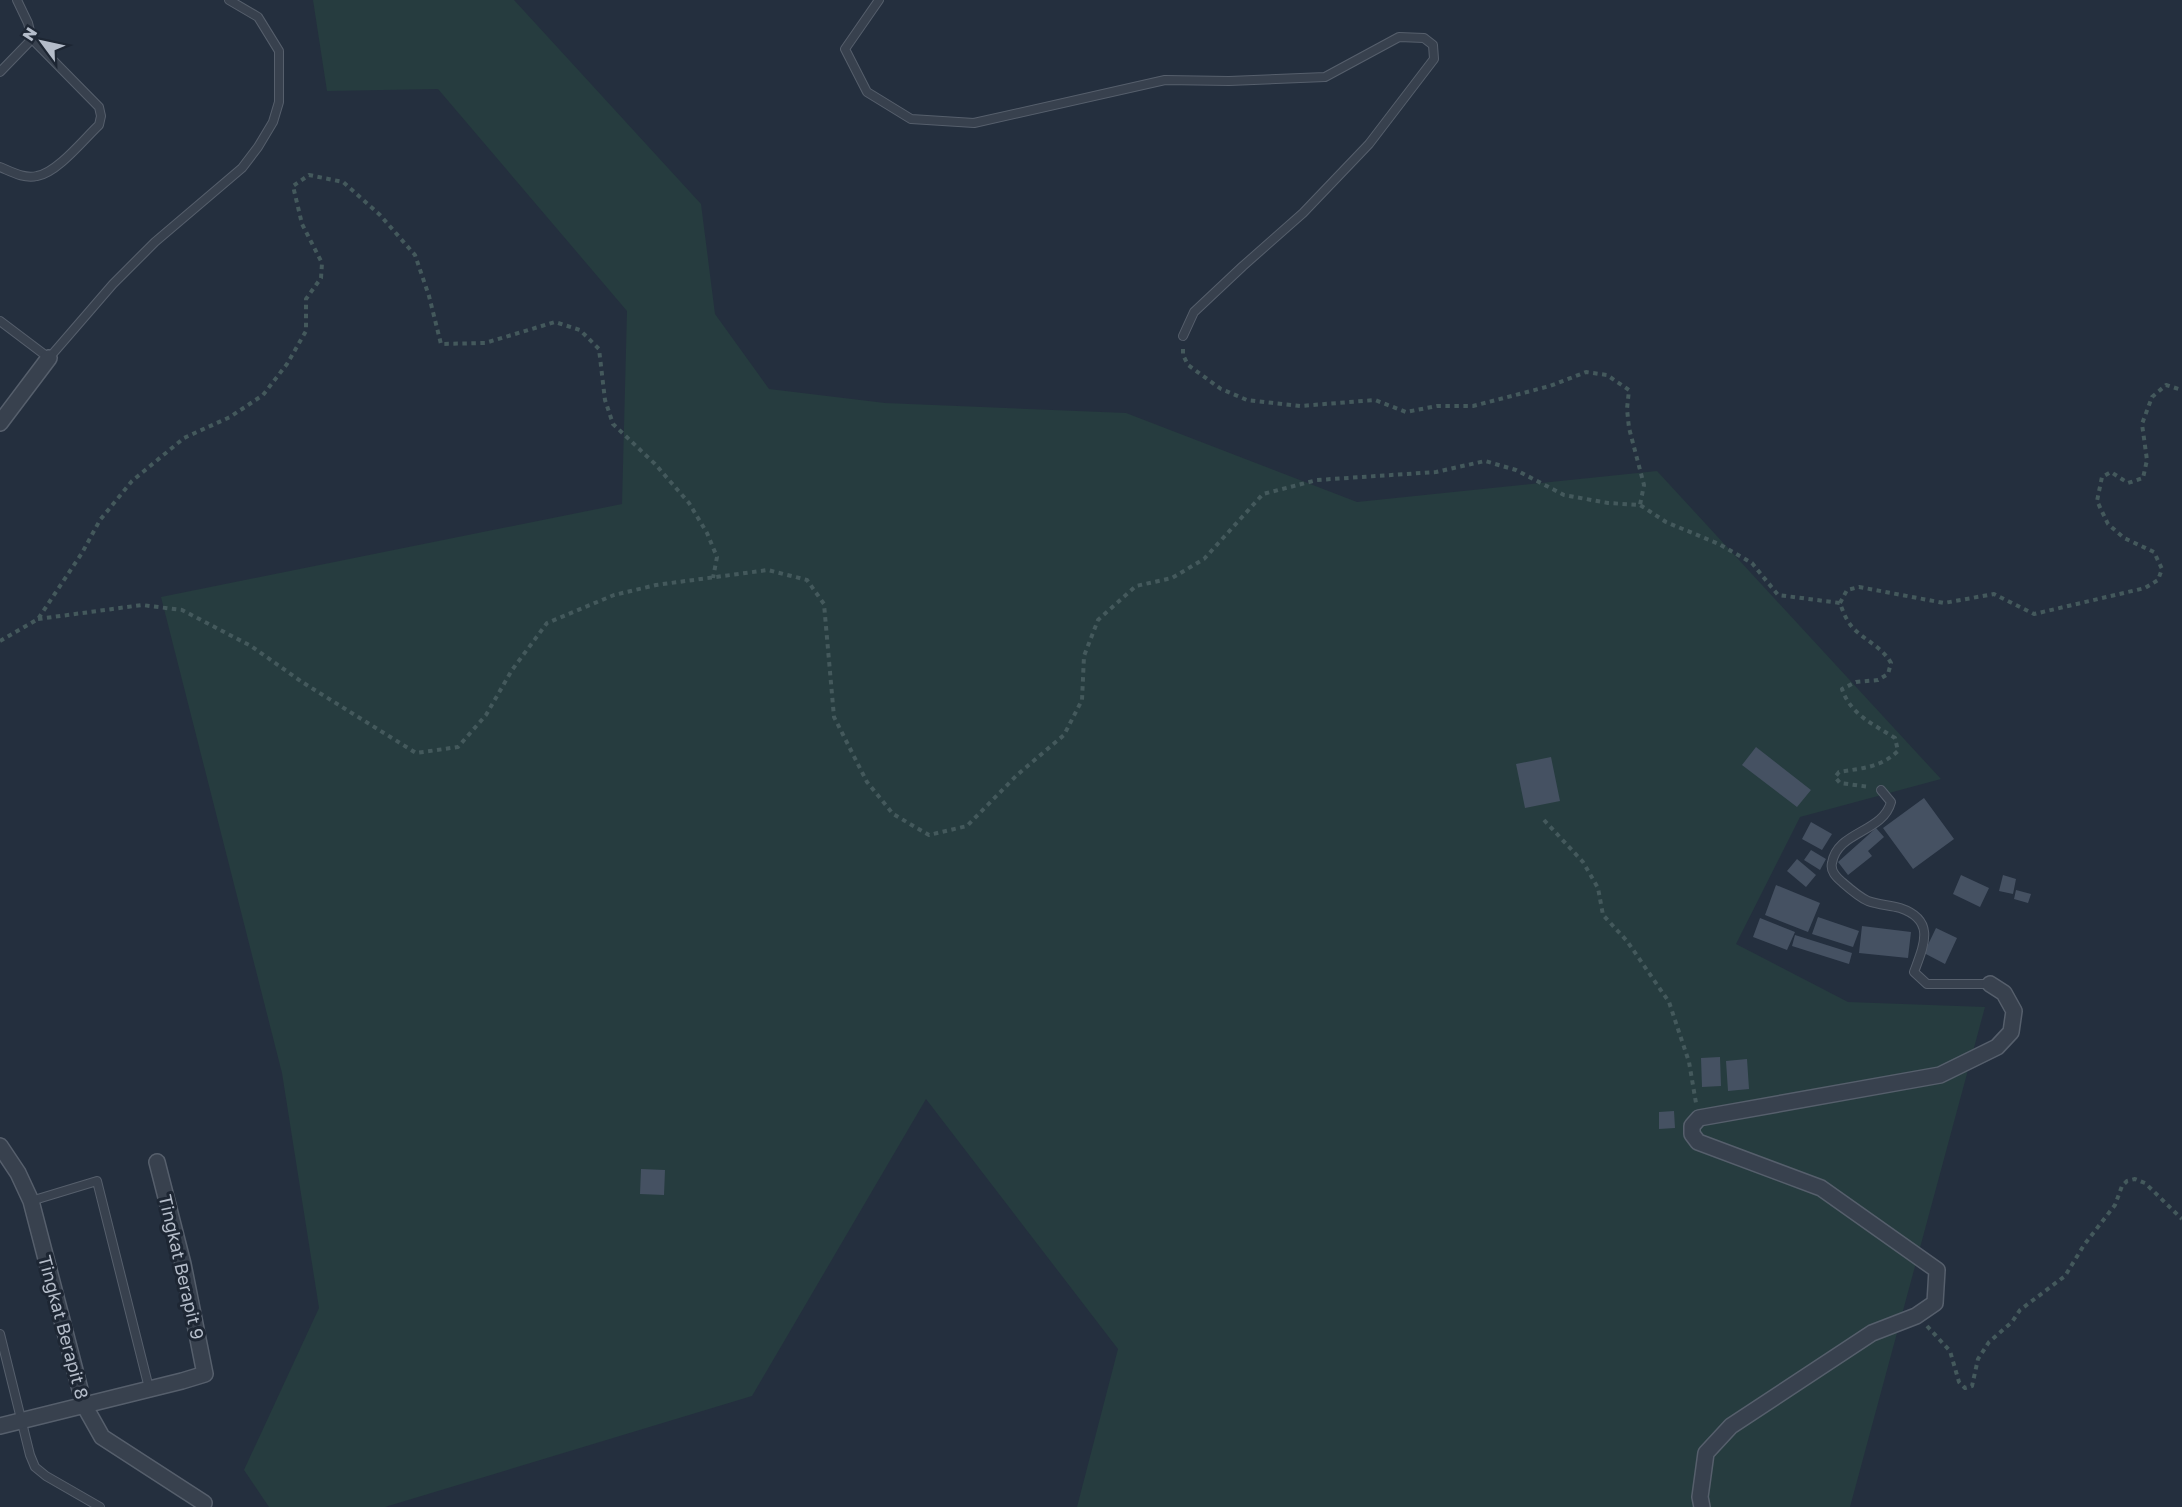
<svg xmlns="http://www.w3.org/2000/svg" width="2182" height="1507" font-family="'Golos Text',sans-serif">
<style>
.green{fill:#263c3f}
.building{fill:#455162}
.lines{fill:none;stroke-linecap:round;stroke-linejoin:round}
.lane-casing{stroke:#565f6c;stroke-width:10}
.street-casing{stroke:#565f6c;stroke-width:18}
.path{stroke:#44595c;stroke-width:4;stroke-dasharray:4.5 4.5;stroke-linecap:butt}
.lane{stroke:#38414e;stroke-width:8}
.street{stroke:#38414e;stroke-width:15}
.labels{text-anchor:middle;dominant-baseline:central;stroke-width:6;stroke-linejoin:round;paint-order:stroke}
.street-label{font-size:18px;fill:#b4bcc9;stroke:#1d2633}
</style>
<rect width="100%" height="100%" fill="#242f3e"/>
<path class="green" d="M313,0H514L701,204L715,314L769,389L885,403L1126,413L1357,502L1657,471L1941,779L1800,817L1736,944L1848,1002L1985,1007L1850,1507H1077L1118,1349L926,1099L752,1396L385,1507H269L244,1470L319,1308L282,1073L161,597L622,504L627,311L438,89L327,91Z"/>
<path class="building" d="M1756,747L1811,790L1797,807L1742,765Z
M1551,757L1560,801L1525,808L1516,764Z
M1924,798L1954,839L1913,869L1883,828Z
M1811,822L1832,834L1822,850L1802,839Z
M1876,828L1884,837L1868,851L1872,856L1848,875L1838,862Z
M1811,850L1826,859L1820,870L1804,860Z
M1797,859L1816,875L1806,887L1787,871Z
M1961,875L1989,888L1980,907L1953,894Z
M2003,875L2016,879L2013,894L1999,891Z
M1776,885L1820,903L1808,932L1765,915Z
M2016,890L2031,894L2028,903L2014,899Z
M1818,917L1859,931L1853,947L1812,934Z
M1760,918L1795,932L1787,950L1753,937Z
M1862,926L1911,932L1908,958L1859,953Z
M1936,928L1957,938L1945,964L1924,953Z
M1795,935L1852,953L1849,964L1792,946Z
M1720,1057L1721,1086L1702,1087L1701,1058Z
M1747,1059L1749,1089L1728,1091L1726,1061Z
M1674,1111L1675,1128L1659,1129V1112Z
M641,1169L665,1170L664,1195L640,1194Z"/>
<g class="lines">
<g class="lane-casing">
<path id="lane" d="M879,0L845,49L867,92L911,119L974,123L1165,80L1229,81L1325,77L1399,37L1424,38L1433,45L1434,59L1369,144L1303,213L1243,266L1194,312L1183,336
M0,72L32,39L28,23L17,0
M0,167C12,172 24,179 37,176C57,173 84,139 99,125L101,116L99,107L32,39
M0,321L49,358L113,284L155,242L242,168L258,147L273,122L279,102V51L258,17L229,0
M1881,790L1891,802C1883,833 1837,831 1832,863C1830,871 1836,877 1842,882C1850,889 1859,897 1868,901C1879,905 1889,905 1900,908C1936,920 1924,945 1914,972L1927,984H1990
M31,1201L97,1181L149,1388
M0,1334L30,1455L35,1467L46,1476L100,1507"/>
</g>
<g class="street-casing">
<path id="street" d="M0,423L49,358
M0,1146L18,1173L31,1201L84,1405L102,1437L204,1503
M0,1426L182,1381L205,1374L183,1264L157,1162
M1702,1507L1700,1497L1706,1453L1731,1426L1872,1333L1916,1316L1935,1303L1937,1270L1821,1188L1698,1142L1692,1134V1126L1699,1118L1940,1075L1997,1047L2011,1032L2014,1011L2004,993L1990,984"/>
</g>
<path class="path" d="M1183,349V355L1188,365L1221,389L1247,400L1300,406L1375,400L1406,412L1437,406H1473L1550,386L1586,372L1607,375L1629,390L1627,409L1629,428L1644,485L1640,505
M1840,603L1847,590L1859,587L1944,603L1994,594L2034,614L2145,588L2158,580L2162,569L2154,552L2124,538L2108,524L2097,501L2102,477L2111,472L2128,483L2143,478L2147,460L2142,424L2152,397L2166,385L2182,390
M38,619L142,605L182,610L251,646L302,682L416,753L458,747L486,715L512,670L547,623L614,595L656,585L768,570L807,580L824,604L834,717L867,782L893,814L929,835L967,826L1017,775L1064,735L1082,700L1084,656L1098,620L1136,586L1172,578L1204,559L1263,494L1317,480L1436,472L1485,461L1516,470L1564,495L1608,503L1640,505L1666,522L1719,544L1752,563L1778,595L1840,603C1843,612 1847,622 1854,629C1866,641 1882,647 1891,663L1888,674L1878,680L1856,682L1842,689C1851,715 1873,724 1895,738L1898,751C1880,768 1862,768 1839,772L1835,777L1840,783L1870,787
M0,641L38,619L82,553L100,520L132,481L184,438L230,417L263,395L287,364L306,331V299L321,278L322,263L302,224L293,186L309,175L343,182L380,215L415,255L429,296L441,344L485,343L555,322L580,330L599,349L605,400L613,424L655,464L689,503L707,533L717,557L713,578
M1544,820L1583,862L1598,888L1603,915L1627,941L1669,1002L1689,1062L1696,1103
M1927,1326L1950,1351L1959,1382L1965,1388L1972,1386L1978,1359L1989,1342L2012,1322L2020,1310L2065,1276L2084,1245L2115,1205L2122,1186L2127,1181L2135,1179L2145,1183L2182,1219"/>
<use href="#lane" class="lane"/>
<use href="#street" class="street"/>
</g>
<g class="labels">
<g class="street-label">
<text transform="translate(182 1267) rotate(77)">Tingkat Berapit 9</text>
<text transform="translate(64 1327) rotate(75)">Tingkat Berapit 8</text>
</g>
</g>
<g transform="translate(42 42) rotate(303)" stroke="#1d2633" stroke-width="4.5" paint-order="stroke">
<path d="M0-4.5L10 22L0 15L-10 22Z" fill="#b4bcc9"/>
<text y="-9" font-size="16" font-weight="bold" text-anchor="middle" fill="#b4bcc9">N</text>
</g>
</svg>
